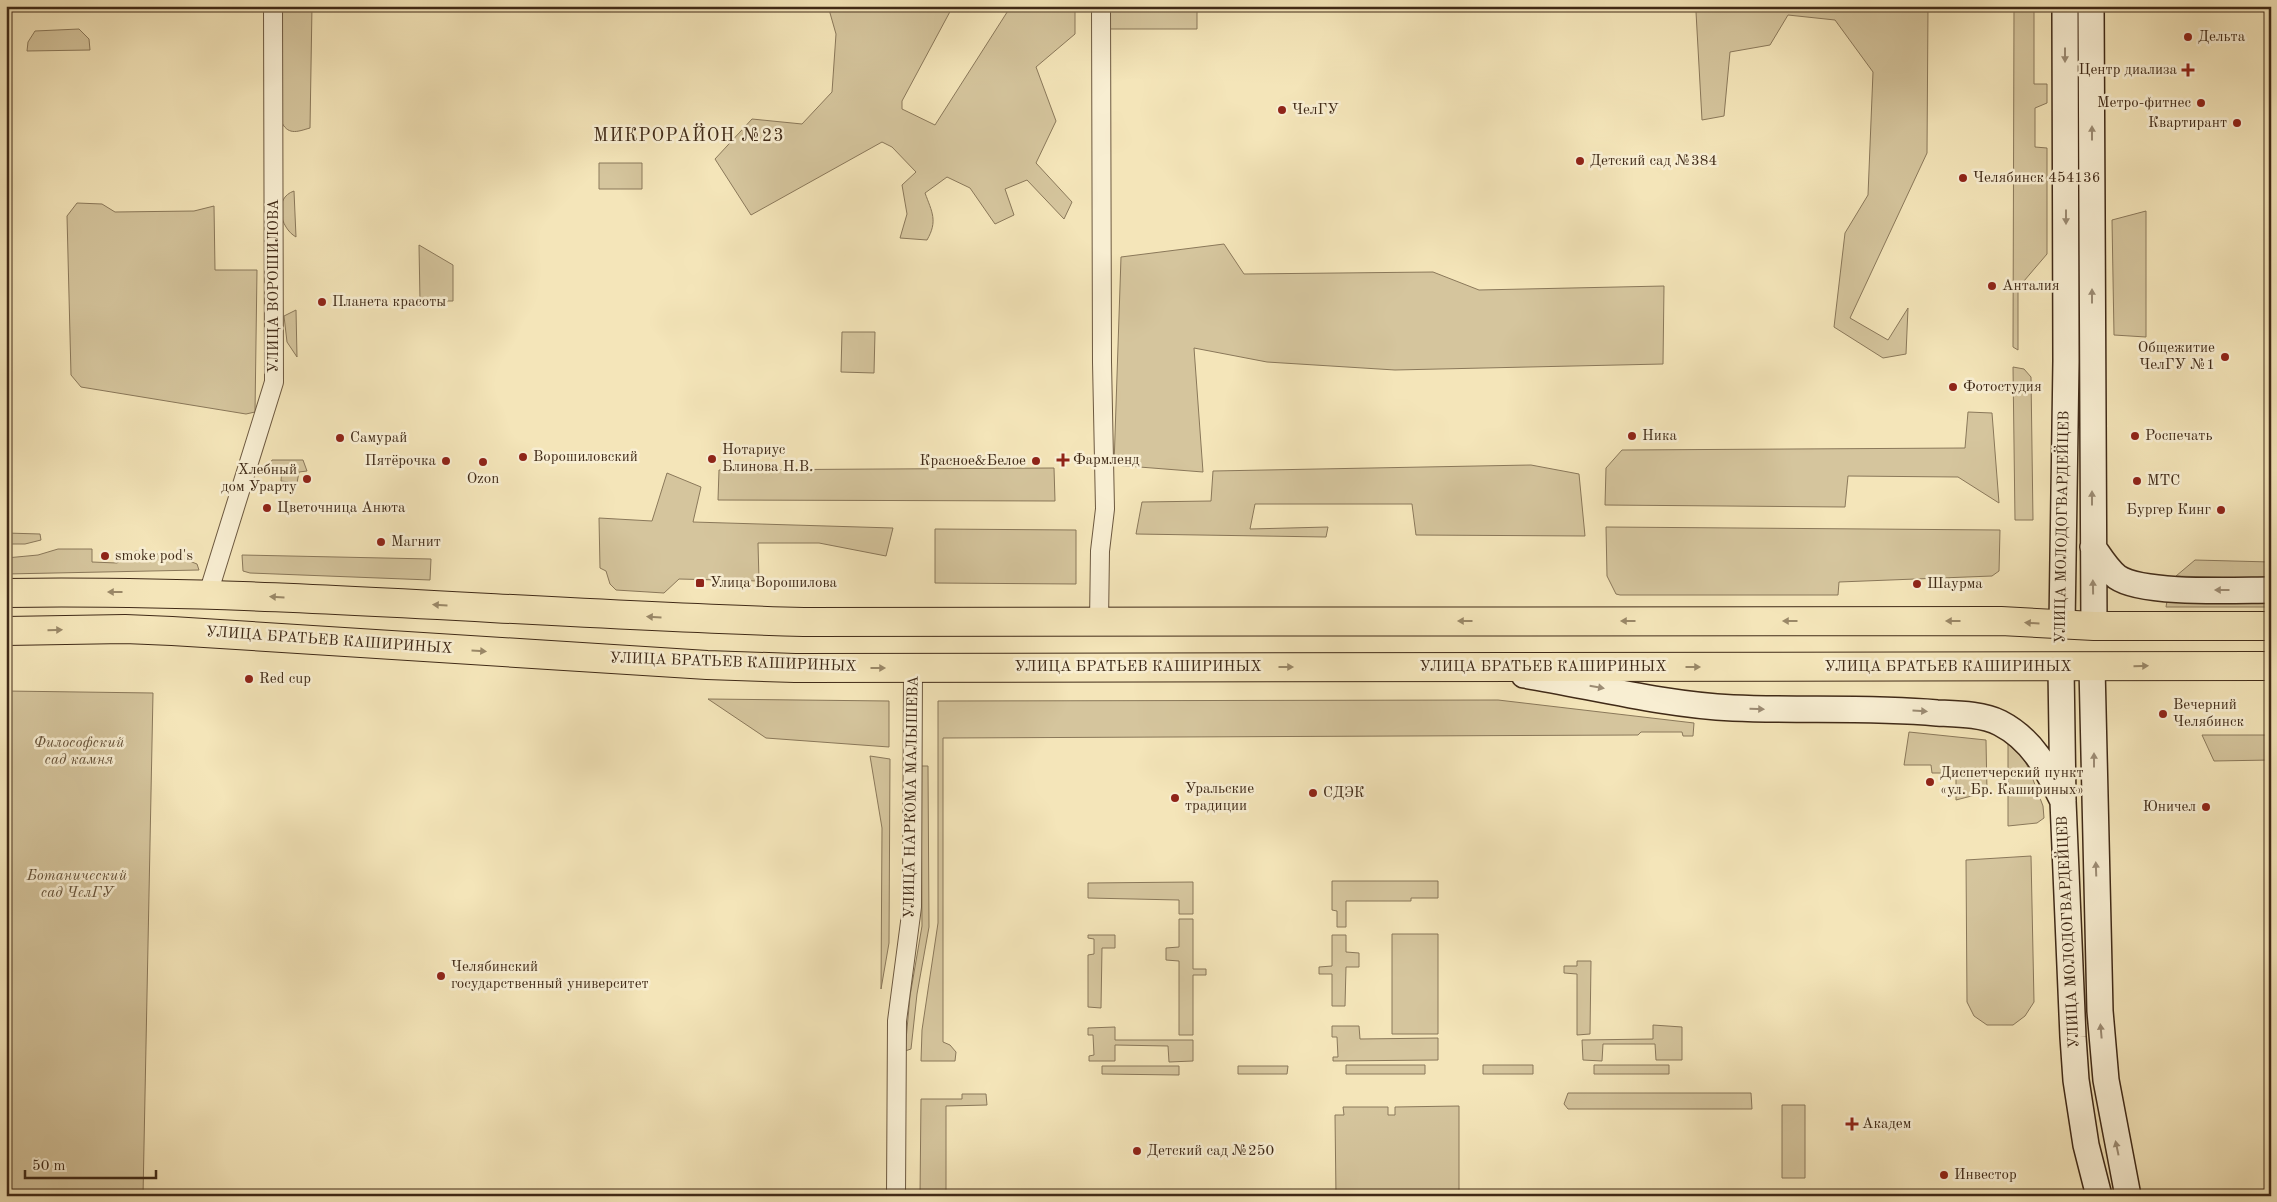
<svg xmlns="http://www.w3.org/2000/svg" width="2277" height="1202" font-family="'Old Standard TT',serif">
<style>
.green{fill:#d5c59d;stroke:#8a785a}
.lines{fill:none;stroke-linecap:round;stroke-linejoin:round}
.street-casing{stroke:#6d5940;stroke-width:20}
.secondary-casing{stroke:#402a17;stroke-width:28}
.primary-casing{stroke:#402a17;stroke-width:30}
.street{stroke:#f8eed2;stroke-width:18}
.secondary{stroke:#f8eed2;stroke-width:25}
.primary{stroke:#f4e5b9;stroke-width:28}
.oneway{fill:#9c8c74}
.oneway2{fill:#9a8868}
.poi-dot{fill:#8f2418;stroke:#f8eed2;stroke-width:2}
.labels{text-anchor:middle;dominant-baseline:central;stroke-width:5;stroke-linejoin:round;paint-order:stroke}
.poi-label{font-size:15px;fill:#402a17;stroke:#f8eed2;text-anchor:start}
.street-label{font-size:15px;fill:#402a17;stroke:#f8eed2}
.park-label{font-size:15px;font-style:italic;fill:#655138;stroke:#f8eed2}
.quarter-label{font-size:18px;letter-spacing:1px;fill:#402a17;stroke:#f8eed2}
</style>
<rect width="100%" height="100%" fill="#f4e5b9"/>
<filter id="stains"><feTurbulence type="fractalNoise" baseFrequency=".004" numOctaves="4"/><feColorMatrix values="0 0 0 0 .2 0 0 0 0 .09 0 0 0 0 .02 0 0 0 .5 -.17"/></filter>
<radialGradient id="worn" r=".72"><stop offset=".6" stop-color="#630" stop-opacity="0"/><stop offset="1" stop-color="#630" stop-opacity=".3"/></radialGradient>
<path class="green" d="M281,6H312L310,128C299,131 289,136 282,123Z
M828,6H953L902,101V109L935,125L1011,6H1075V34L1036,67L1056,121L1036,163L1072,202L1064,219L1027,180L1005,189L1014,215L995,224L970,188L947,177L925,193C932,212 938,221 927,240L900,238L907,214L902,185L916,172L892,147L882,142L751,215L715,159L752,119L802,124L832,92L836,34Z
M1109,6H1197V29H1108Z
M1693,6H1928L1927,153L1850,318L1888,340L1908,308L1906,354L1883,358L1834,327L1845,233L1868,195L1873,72L1835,20L1788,15L1770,45L1730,52L1724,116L1702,120L1696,12Z
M2014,6H2034V84H2047V103L2035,108V147L2047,148V254L2018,288V350L2013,347Z
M79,29L89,39L90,50L27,51L28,42L35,31Z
M599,163H642V189H599Z
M294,191L296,237C280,228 273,198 294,191Z
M77,203L102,204L115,212L194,211L214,206L215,270H257L255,412L246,414L81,387L71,375L67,216Z
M2146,211V337L2114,335L2112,220Z
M1224,244L1244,274L1433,272L1479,290L1664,286L1663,364L1395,370L1267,362L1194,348L1203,472L1114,465L1121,257Z
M419,245L453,265V301H420Z
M296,310L297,357L287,342L284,316Z
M842,332H875L874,373L841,372Z
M2013,367L2024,369L2031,377L2033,520H2015Z
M1968,412L1992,413L1999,503L1958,477L1848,476L1845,507L1605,505L1606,468L1622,450L1965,448Z
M272,460H303L307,471L299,472L297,483L281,481L282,467L269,466Z
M1531,465L1579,474L1585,536L1416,535L1412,504H1255L1250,529L1328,527L1326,537L1136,534L1142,502L1211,501L1213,471Z
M1054,468L1055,501L718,500L719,470Z
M667,473L701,487L693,522L893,528L886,556L819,543H758L759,581L679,579L664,593L616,590L610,584L606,571L600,568L599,518L652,521Z
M1606,527L2000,530L1999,571L1992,576L1839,582L1838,595H1620L1616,594L1607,576Z
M935,529L1076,530V584L935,583Z
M6,533L40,534L41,540L25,544H6Z
M58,549H92V562L117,563L136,551L179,557L197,564L199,570L6,574V558L38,555Z
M242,555L431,559L430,580L250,573L243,571Z
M2195,560L2271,562V579L2176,576Z
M2167,601H2271V607H2166Z
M6,691L153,693L143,1196H6Z
M708,699L889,701V747L766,738Z
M1498,700L1694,723L1693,736H1683L1682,732H1641L1638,735L943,738V1042L950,1045L956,1052L955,1061H921L922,1030L938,923V701Z
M1909,732L1986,740L1987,792L1956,800V773H1932L1931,765H1904Z
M2202,735H2271V760L2214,761Z
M2008,744L2023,758L2029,769L2043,806L2044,818L2037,823L2008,826Z
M870,756L890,759L889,943L881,989L882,828Z
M921,766H928L929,927L917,994L911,1049L905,1051L910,996L922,926Z
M2031,856L2034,1002L2025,1016L2013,1025H1987L1974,1016L1967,1002L1966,860Z
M1332,881H1438V898H1411V901H1346V927H1337V911L1332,910Z
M1193,882V914H1179V900L1088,898V883Z
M1179,919H1193V969H1206V975H1193V1035H1179V961L1166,960V948L1179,947Z
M1392,934H1438V1034H1392Z
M1088,935H1115V948H1102L1101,1008L1088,1007V955L1094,954V939L1088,938Z
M1332,935H1346V952L1359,953V967H1346L1345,1006H1332V974H1319V967L1332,966Z
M1577,961H1591L1590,1034L1577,1035V974L1564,973V966H1577Z
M1653,1025L1682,1027V1060H1656L1655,1044H1603L1602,1061L1583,1060L1582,1040L1653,1039Z
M1332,1026H1359L1360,1039L1438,1038V1060L1333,1061V1057H1338L1337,1037H1332Z
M1115,1027V1040H1193V1061L1169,1062L1168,1046L1115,1045V1061H1089V1056L1094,1055L1093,1035H1088V1028Z
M1346,1065H1425V1074H1346Z
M1483,1065H1533V1074H1483Z
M1594,1065H1669V1074H1594Z
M1102,1066H1179V1075L1102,1074Z
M1238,1066H1288L1287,1074H1238Z
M1568,1093H1751L1752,1109H1568L1564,1104Z
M962,1094H986L987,1105L946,1106V1196H920L921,1099H962Z
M1782,1105H1805V1178H1782Z
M1459,1106V1196H1336L1335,1115H1344L1343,1107H1388V1115H1395V1107Z"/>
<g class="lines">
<g class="street-casing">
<path id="street" d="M208,594L274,382L273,6
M1099,622L1100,551L1105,509L1102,362L1101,6
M896,1196L897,1021L912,907L913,668"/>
</g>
<g class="secondary-casing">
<path id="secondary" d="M2091,6L2094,626
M2093,547C2100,557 2107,569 2117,577C2143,595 2237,590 2271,590
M2062,625L2066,361L2065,6
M2092,667L2100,1011L2106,1080L2128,1196
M2061,668L2063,801L2073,1037L2076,1080L2086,1145L2099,1196
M1524,675C1591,686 1665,705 1733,708C1801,711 1869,707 1937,713C1957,714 1982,714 2000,723C2033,740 2047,769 2063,801"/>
</g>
<g class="primary-casing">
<path id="primary" d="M6,593C273,589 538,615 804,622L2001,621L2094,626H2271
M6,631L125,629L172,631L707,665L795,668L2271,666"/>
</g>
<use href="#street" class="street"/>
<use href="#secondary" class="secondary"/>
<use href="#primary" class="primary"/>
</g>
<defs><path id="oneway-solid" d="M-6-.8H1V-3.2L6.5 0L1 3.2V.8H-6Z" transform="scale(1.25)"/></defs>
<g class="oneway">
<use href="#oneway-solid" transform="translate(2065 55) rotate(90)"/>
<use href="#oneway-solid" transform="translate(2092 133) rotate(-90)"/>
<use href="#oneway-solid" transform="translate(2066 217) rotate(90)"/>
<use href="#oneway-solid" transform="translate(2092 296) rotate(-90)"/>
<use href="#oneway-solid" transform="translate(2092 498) rotate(-90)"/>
<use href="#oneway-solid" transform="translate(2093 587) rotate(-91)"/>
<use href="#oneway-solid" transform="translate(2222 590) rotate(-180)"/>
<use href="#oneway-solid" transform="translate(1597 687) rotate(10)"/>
<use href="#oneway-solid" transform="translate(1757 709) rotate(1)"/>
<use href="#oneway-solid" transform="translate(1920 711) rotate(3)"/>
<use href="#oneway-solid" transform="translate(2094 760) rotate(-90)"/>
<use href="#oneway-solid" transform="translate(2096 869) rotate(-92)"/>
<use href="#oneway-solid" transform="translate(2101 1031) rotate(-95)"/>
<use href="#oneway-solid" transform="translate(2117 1148) rotate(-102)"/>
</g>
<g class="oneway2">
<use href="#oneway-solid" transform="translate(115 592) rotate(180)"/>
<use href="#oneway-solid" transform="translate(277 597) rotate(-177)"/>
<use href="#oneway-solid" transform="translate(440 605) rotate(-177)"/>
<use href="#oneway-solid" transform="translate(654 617) rotate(-177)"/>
<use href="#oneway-solid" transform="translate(1465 621) rotate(180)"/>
<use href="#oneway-solid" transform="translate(1628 621) rotate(180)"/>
<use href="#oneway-solid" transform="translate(1790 621) rotate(180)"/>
<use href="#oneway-solid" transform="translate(1953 621) rotate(180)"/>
<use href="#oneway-solid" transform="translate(2032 623) rotate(-176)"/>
<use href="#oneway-solid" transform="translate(55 630) rotate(-1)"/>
<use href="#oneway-solid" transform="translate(479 651) rotate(4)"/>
<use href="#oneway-solid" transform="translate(2141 666) rotate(-1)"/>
<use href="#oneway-solid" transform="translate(1286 667)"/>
<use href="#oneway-solid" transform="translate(1693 667)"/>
<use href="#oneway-solid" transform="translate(878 668)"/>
</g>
<g class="poi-dot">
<circle cx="2188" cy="37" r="5"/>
<path d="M2185.5 62.5h5v5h5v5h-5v5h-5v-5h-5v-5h5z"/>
<circle cx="2201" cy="103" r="5"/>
<circle cx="1282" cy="110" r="5"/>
<circle cx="2237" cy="123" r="5"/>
<circle cx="1580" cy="161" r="5"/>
<circle cx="1963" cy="178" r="5"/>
<circle cx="1992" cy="286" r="5"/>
<circle cx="322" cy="302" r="5"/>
<circle cx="2225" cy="357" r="5"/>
<circle cx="1953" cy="387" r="5"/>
<circle cx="1632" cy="436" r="5"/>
<circle cx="2135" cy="436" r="5"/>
<circle cx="340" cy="438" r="5"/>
<circle cx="523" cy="457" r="5"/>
<circle cx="712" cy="459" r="5"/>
<path d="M1060.5 452.5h5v5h5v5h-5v5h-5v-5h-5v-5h5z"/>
<circle cx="446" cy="461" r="5"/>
<circle cx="1036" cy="461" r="5"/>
<circle cx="483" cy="462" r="5"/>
<circle cx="307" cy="479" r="5"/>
<circle cx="2137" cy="481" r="5"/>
<circle cx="267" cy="508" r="5"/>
<circle cx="2221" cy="510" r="5"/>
<circle cx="381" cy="542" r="5"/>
<circle cx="105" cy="556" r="5"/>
<rect x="695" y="578" width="10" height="10" rx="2.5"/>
<circle cx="1917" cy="584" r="5"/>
<circle cx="249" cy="679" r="5"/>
<circle cx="2163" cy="714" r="5"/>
<circle cx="1930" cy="782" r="5"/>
<circle cx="1313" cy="793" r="5"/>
<circle cx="1175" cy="798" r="5"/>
<circle cx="2206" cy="807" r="5"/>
<circle cx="441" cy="976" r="5"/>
<path d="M1849.5 1116.5h5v5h5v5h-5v5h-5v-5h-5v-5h5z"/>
<circle cx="1137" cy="1151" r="5"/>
<circle cx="1944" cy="1175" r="5"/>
</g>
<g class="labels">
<g class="poi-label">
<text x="2198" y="37">Дельта</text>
<text x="2177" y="70" text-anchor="end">Центр диализа</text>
<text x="2191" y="103" text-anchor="end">Метро-фитнес</text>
<text x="1292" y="110">ЧелГУ</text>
<text x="2227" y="123" text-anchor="end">Квартирант</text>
<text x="1590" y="161">Детский сад №384</text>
<text x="1973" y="178">Челябинск 454136</text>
<text x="2002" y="286">Анталия</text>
<text x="332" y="302">Планета красоты</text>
<text x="2215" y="348" text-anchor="end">Общежитие<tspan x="2215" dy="17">ЧелГУ №1</tspan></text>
<text x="1963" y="387">Фотостудия</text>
<text x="1642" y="436">Ника</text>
<text x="2145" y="436">Роспечать</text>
<text x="350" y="438">Самурай</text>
<text x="722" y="450">Нотариус<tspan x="722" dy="17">Блинова Н.В.</tspan></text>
<text x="533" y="457">Ворошиловский</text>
<text x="1073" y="460">Фармленд</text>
<text x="436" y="461" text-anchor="end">Пятёрочка</text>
<text x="1026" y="461" text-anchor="end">Красное&amp;Белое</text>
<text x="297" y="470" text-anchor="end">Хлебный<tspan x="297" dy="17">дом Урарту</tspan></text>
<text x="483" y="479" text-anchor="middle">Ozon</text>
<text x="2147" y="481">МТС</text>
<text x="277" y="508">Цветочница Анюта</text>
<text x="2211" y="510" text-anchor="end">Бургер Кинг</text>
<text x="391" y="542">Магнит</text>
<text x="115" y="556">smoke pod's</text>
<text x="710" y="583">Улица Ворошилова</text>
<text x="1927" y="584">Шаурма</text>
<text x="259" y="679">Red cup</text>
<text x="2173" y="705">Вечерний<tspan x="2173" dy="17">Челябинск</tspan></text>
<text x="1940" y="773">Диспетчерский пункт<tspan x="1940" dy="17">«ул. Бр. Кашириных»</tspan></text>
<text x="1185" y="789">Уральские<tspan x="1185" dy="17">традиции</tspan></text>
<text x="1323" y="793">СДЭК</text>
<text x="2196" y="807" text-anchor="end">Юничел</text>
<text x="451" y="967">Челябинский<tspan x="451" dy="17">государственный университет</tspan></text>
<text x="1862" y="1124">Академ</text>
<text x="1147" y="1151">Детский сад №250</text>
<text x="1954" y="1175">Инвестор</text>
</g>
<g class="street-label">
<text transform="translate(274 286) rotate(-90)">УЛИЦА ВОРОШИЛОВА</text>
<text transform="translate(2063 527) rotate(-89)">УЛИЦА МОЛОДОГВАРДЕЙЦЕВ</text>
<text transform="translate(329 641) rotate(4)">УЛИЦА БРАТЬЕВ КАШИРИНЫХ</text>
<text transform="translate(733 663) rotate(2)">УЛИЦА БРАТЬЕВ КАШИРИНЫХ</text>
<text x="1138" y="667">УЛИЦА БРАТЬЕВ КАШИРИНЫХ</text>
<text x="1543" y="667">УЛИЦА БРАТЬЕВ КАШИРИНЫХ</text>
<text x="1948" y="667">УЛИЦА БРАТЬЕВ КАШИРИНЫХ</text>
<text transform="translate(912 797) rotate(-89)">УЛИЦА НАРКОМА МАЛЫШЕВА</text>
<text transform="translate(2069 932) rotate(-93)">УЛИЦА МОЛОДОГВАРДЕЙЦЕВ</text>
</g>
<g class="park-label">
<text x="79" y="743">Философский<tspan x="79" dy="17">сад камня</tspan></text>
<text x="77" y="876">Ботанический<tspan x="77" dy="17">сад ЧелГУ</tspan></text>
</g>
<g class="quarter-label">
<text x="689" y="136">МИКРОРАЙОН №23</text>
</g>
</g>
<rect width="2277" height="1202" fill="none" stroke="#f4e5b9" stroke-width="25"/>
<rect x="8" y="8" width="2262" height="1187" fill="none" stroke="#402a17" stroke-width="2.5"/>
<rect x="12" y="12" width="2252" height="1177" fill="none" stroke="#402a17"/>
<path d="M25 1170v8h131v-8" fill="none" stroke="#402a17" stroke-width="2.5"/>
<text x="32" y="1170" font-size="15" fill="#402a17" stroke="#f8eed2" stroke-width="4" paint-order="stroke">50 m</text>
<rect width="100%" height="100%" filter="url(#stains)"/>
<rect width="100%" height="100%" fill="url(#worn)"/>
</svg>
